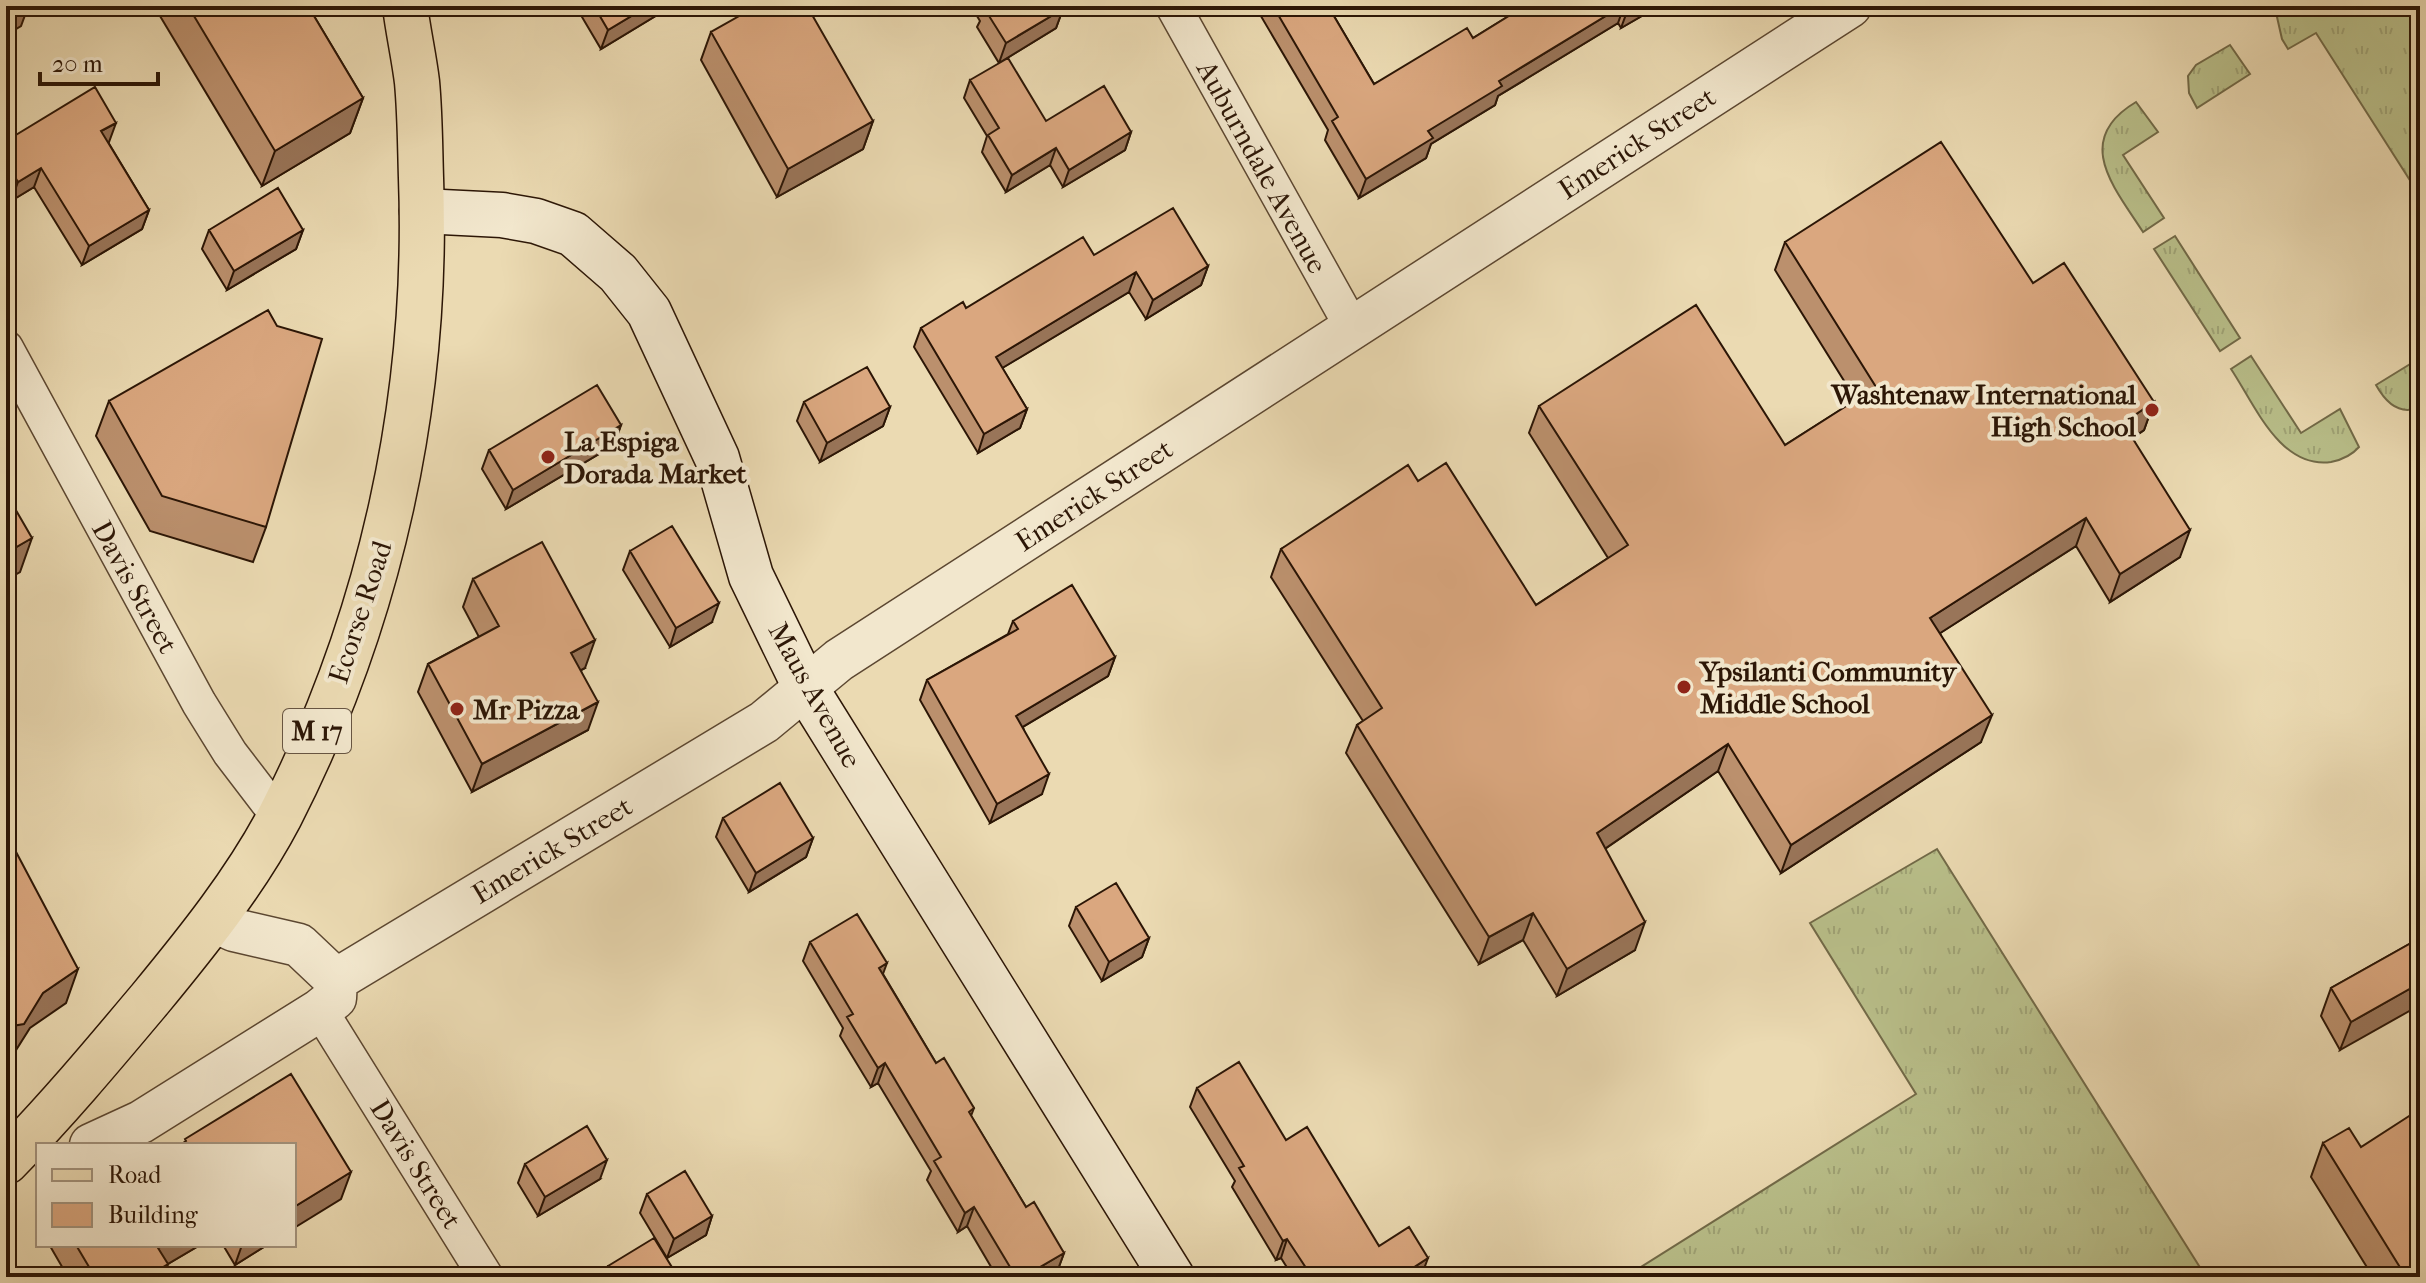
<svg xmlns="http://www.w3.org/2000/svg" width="2426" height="1283" font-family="'IM FELL French Canon',serif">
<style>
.grass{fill:url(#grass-tufts);stroke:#726a48;stroke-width:2}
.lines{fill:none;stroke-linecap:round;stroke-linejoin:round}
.minor-casing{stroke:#5c4731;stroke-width:37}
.tertiary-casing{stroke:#5c4731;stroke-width:45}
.secondary-casing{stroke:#2c1606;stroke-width:47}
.primary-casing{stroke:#2c1606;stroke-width:47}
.minor{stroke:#f2e7cd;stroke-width:34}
.tertiary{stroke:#f2e7cd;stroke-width:42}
.secondary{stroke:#f2e7cd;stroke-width:44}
.primary{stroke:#ebdab2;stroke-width:44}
.wall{fill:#bb906d;stroke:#2c1606;stroke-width:2}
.shaded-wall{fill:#997559;stroke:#2c1606;stroke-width:2}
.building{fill:#daa77f;stroke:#2c1606;stroke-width:2}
.poi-dot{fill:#8f2418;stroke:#f2e7cd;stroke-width:3}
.labels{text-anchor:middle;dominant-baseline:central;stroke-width:8;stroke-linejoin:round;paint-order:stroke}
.shield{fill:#f2e7cd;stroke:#675542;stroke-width:2}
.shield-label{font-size:26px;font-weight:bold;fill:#2c1606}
.street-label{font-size:28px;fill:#2c1606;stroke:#f2e7cd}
.poi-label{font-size:28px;font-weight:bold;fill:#2c1606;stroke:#f2e7cd;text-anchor:start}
</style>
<defs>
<pattern id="grass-tufts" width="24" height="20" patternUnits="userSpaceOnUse" patternTransform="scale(2)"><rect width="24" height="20" fill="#b9bf8a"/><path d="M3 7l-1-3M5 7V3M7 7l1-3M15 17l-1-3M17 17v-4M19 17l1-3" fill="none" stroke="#9fa376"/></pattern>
</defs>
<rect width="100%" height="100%" fill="#ebdab2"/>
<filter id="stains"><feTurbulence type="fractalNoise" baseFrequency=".0025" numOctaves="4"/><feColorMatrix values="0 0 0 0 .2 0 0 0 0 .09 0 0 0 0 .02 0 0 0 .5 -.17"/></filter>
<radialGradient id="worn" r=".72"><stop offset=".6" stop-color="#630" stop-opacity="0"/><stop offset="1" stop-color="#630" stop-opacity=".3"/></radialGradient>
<path class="grass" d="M2287,6H2420V196L2316,33L2288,49L2282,39L2277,17Z
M2230,45L2250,74L2197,108L2189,93L2188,76L2196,65Z
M2136,102L2158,132L2123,155L2164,218L2143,232C2114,187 2072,140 2136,102Z
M2175,236L2240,338L2220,351L2154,249Z
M2251,356L2301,433L2340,409L2359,447C2352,455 2341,460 2331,462C2280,469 2255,405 2231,369Z
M2420,358V407C2400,416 2386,403 2376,385Z
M1937,849L2206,1277H1625L1916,1094L1810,923Z"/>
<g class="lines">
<g class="minor-casing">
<path id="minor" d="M1173,6L1352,327
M6,348L199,703L230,753L279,817
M320,1010L486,1277"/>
</g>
<g class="tertiary-casing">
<path id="tertiary" d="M336,980L764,722L839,660L1850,6
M91,1145L141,1122L320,1010L335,998L336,980L299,945L234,930L214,921"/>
</g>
<g class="secondary-casing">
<path id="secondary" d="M422,211L502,215L536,221L573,234L618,273L649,312L717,458L751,576L805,687L1172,1277"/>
</g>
<g class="primary-casing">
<path id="primary" d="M6,1162C57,1110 103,1055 150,999C197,942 246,881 280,816C381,619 429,399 421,178C420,146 420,114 417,82C414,57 408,31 405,6"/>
</g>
<use href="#minor" class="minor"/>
<use href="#tertiary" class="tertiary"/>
<use href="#secondary" class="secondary"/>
<use href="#primary" class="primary"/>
</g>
<path class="wall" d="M154,6H308L363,98L350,133L262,186Z
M581,6H672L601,49L579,12Z
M971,6H1061L1063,9L1056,28L999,63L977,27L980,21Z
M1255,6H1328L1374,84L1473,38L1525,6H1659L1621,28L1618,23L1498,96L1495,105L1431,144L1426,158L1359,198L1325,140L1328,130Z
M711,32L873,121L863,149L777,197L701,60Z
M970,80L1046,121L1131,132L1125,150L1063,187L1050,165L1006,192L982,152L987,136L964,98Z
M6,141L109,142H108L149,210L142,229L82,265L34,187L11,201L6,193Z
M209,230H303L296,249L227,290L202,249Z
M1785,242L2033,283L2154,402L2144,430L2133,438L2180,557L2110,602L2076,546L1940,633L1981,742L1781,873L1718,771L1605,849L1635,950L1557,996L1523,940L1479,964L1346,753L1357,725L1363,721L1271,577L1281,549L1418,481L1536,605L1608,558L1529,433L1539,406L1785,445L1856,400L1775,270Z
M1094,255L1208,266L1201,285L1146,319L1129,292L1002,368L1027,409L1020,428L978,453L914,347L921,328Z
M109,401L266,527L253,562L150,531L96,436Z
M804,402L890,407L883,426L820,462L797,421Z
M621,425L614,445L506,509L482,469L489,450Z
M630,551L712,622L670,647L623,570Z
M473,579L585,668L581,670L588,730L472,792L418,692L428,664L479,637L463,607Z
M1013,621L1115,657L1108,676L1023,727L1042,794L990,823L920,700L927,680L1008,634Z
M723,818L813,838L806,857L749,892L716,837Z
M1076,907L1149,938L1142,957L1102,981L1069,926Z
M2420,938L2340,1050L2321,1016L2331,988Z
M810,942L883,974L936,1063L974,1108L971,1116L1026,1207L1064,1253L1057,1272L1048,1277H997L967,1226L958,1232L927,1180L931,1171L878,1083L871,1087L840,1036L843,1028L803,961Z
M1197,1088L1286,1140L1379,1246L1421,1277H1293L1281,1258L1276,1260L1232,1187L1235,1181L1190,1107Z
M2323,1143L2420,1277H2373L2311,1177Z
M525,1164L600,1179L538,1216L518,1183Z
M647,1194L712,1216L706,1235L667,1258L640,1213Z
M50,1245H200L168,1264L163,1277H68L50,1246Z
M223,1245H267L235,1265Z
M608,1266L678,1277H604Z"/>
<path class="shaded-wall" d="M648,6H672L601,49L608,30Z
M1622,6H1624L1618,23L1498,96L1495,105L1431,144L1426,158L1359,198L1366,179L1428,131L1499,81Z
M1634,6H1659L1621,28L1628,9Z
M28,7L21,26L6,35V20Z
M1063,9L1056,28L999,63L1006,43Z
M363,98L350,133L262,186L275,151Z
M873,121L863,149L777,197L788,169Z
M116,123L109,142L95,151L101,131Z
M1131,132L1125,150L1063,187L1069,170Z
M1056,148L1050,165L1006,192L1012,175Z
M41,168L34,187L11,201L18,182Z
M149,210L142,229L82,265L89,246Z
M303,230L296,249L227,290L234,271Z
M1208,266L1201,285L1146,319L1153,300Z
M1136,272L1129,292L989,376L996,357Z
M2154,402L2144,430L2113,451L2123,423Z
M890,407L883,426L820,462L827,443Z
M1027,409L1020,428L978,453L984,434Z
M621,425L614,445L506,509L513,490Z
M2086,518L2076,546L1920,646L1930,618Z
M2190,530L2180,557L2110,602L2120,574Z
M32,538L20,572L6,580V553Z
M719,603L712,622L670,647L676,628Z
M595,640L585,668L561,681L571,653Z
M1115,657L1108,676L1009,735L1016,716Z
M598,702L588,730L472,792L482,764Z
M1992,715L1981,742L1781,873L1791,845Z
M1728,744L1718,771L1587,861L1597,833Z
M1049,774L1042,794L990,823L997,804Z
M813,838L806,857L749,892L756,873Z
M1533,913L1523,940L1479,964L1489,937Z
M1645,922L1635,950L1557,996L1567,969Z
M1149,938L1142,957L1102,981L1109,962Z
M887,963L880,982L879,968Z
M78,969L66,1003L30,1028L11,1058L6,1059V1027L43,993Z
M2420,983V1005L2340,1050L2351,1022Z
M885,1063L878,1083L871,1087L878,1068Z
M607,1160L600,1179L538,1216L545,1197Z
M351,1172L341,1199L294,1228V1207Z
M974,1207L967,1226L958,1232L965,1213Z
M712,1216L706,1235L667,1258L674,1239Z
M1287,1239L1281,1258L1276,1260L1283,1241Z
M164,1245H200L168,1264L163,1277H147L158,1248Z
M242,1245H267L235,1265Z
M1064,1253L1057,1272L1048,1277H1023Z
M1428,1258L1421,1277H1399Z"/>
<path class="building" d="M6,6H27L28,7L6,20Z
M188,6H308L363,98L275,151Z
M594,6H648L608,30Z
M757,6H807L873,121L788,169L711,32Z
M988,6H1061L1063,9L1006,43L984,8Z
M1273,6H1328L1374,84L1467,28L1473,38L1525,6H1622L1499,81L1502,86L1428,131L1433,138L1366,179L1332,121L1338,117Z
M1008,58L1046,121L1104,86L1131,132L1069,170L1056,148L1012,175L988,135L999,128L970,80Z
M95,87L116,123L101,131L149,210L89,246L41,168L18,182L6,162V141Z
M1941,142L2033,283L2064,263L2154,402L2123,423L2190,530L2120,574L2086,518L1930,618L1992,715L1791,845L1728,744L1597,833L1645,922L1567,969L1533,913L1489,937L1357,725L1382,708L1281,549L1408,465L1418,481L1446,463L1536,605L1628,545L1539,406L1696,305L1785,445L1876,387L1785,242Z
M278,188L303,230L234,271L209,230Z
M1173,208L1208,266L1153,300L1136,272L996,357L1027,409L984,434L921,328L963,302L966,308L1083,237L1094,255Z
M268,310L277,326L322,339L266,527L162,496L109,401Z
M867,367L890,407L827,443L804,402Z
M597,385L621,425L513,490L489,450Z
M6,493L32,538L6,553Z
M672,526L719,603L676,628L630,551Z
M542,542L595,640L571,653L598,702L482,764L428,664L499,626L473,579Z
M1072,585L1115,657L1016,716L1049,774L997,804L927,680L1018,629L1013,621Z
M780,783L813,838L756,873L723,818Z
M6,833L78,969L43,993L24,1024L6,1027Z
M1116,883L1149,938L1109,962L1076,907Z
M857,914L887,963L879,968L936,1063L944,1058L974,1108L969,1112L1026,1207L1034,1202L1064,1253L1023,1277H1016L974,1207L965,1213L934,1161L941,1157L885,1063L878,1068L847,1017L853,1014L810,942Z
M2420,938V983L2351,1022L2331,988Z
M1239,1062L1286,1140L1307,1127L1379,1246L1409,1227L1428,1258L1399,1277H1312L1287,1239L1283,1241L1239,1168L1244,1166L1197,1088Z
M291,1074L351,1172L294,1207V1145H180L186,1141L185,1139Z
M2420,1109V1277H2406L2323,1143L2349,1128L2361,1147Z
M587,1126L607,1160L545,1197L525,1164Z
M685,1171L712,1216L674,1239L647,1194Z
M654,1238L678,1277H614L608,1266Z
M76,1245H164L158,1248L168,1264L147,1277H95Z"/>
<g class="poi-dot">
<circle cx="2152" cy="410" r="8"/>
<circle cx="548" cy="457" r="8"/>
<circle cx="1684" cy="687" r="8"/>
<circle cx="457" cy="709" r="8"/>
</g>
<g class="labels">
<rect class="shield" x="283" y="709" width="68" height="44" rx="6"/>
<g class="shield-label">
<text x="317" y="731">M 17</text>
</g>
<g class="street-label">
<text transform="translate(1637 143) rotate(-33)">Emerick Street</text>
<text transform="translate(1262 167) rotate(61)">Auburndale Avenue</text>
<text transform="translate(1094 495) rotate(-33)">Emerick Street</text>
<text transform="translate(135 587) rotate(61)">Davis Street</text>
<text transform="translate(360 612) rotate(-72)">Ecorse Road</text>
<text transform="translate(815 695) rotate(61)">Maus Avenue</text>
<text transform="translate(552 850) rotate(-31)">Emerick Street</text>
<text transform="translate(416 1164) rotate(58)">Davis Street</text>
</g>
<g class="poi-label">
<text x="2136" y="394" text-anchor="end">Washtenaw International<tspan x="2136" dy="32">High School</tspan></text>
<text x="564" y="441">La Espiga<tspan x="564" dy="32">Dorada Market</tspan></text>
<text x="1700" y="671">Ypsilanti Community<tspan x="1700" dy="32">Middle School</tspan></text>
<text x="473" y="709">Mr Pizza</text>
</g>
</g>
<rect width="2426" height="1283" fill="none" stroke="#ebdab2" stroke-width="32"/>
<rect x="8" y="8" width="2410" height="1267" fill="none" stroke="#2c1606" stroke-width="4"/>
<rect x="16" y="16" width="2394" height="1251" fill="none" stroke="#2c1606" stroke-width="2"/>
<rect x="36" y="1143" width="260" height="104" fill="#f2e7cd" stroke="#a3937d" stroke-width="2"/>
<rect x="52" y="1169" width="40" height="12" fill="#ebdab2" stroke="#a3937d" stroke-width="2"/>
<text x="108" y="1183" font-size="24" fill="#2c1606">Road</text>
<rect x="52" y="1203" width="40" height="24" fill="#daa77f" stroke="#a3937d" stroke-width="2"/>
<text x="108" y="1223" font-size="24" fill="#2c1606">Building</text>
<path d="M40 72v12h118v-12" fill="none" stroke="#2c1606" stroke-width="4"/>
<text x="52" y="72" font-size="24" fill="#2c1606" stroke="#f2e7cd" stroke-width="6" paint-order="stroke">20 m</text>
<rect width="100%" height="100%" filter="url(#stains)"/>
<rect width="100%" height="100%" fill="url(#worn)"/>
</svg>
